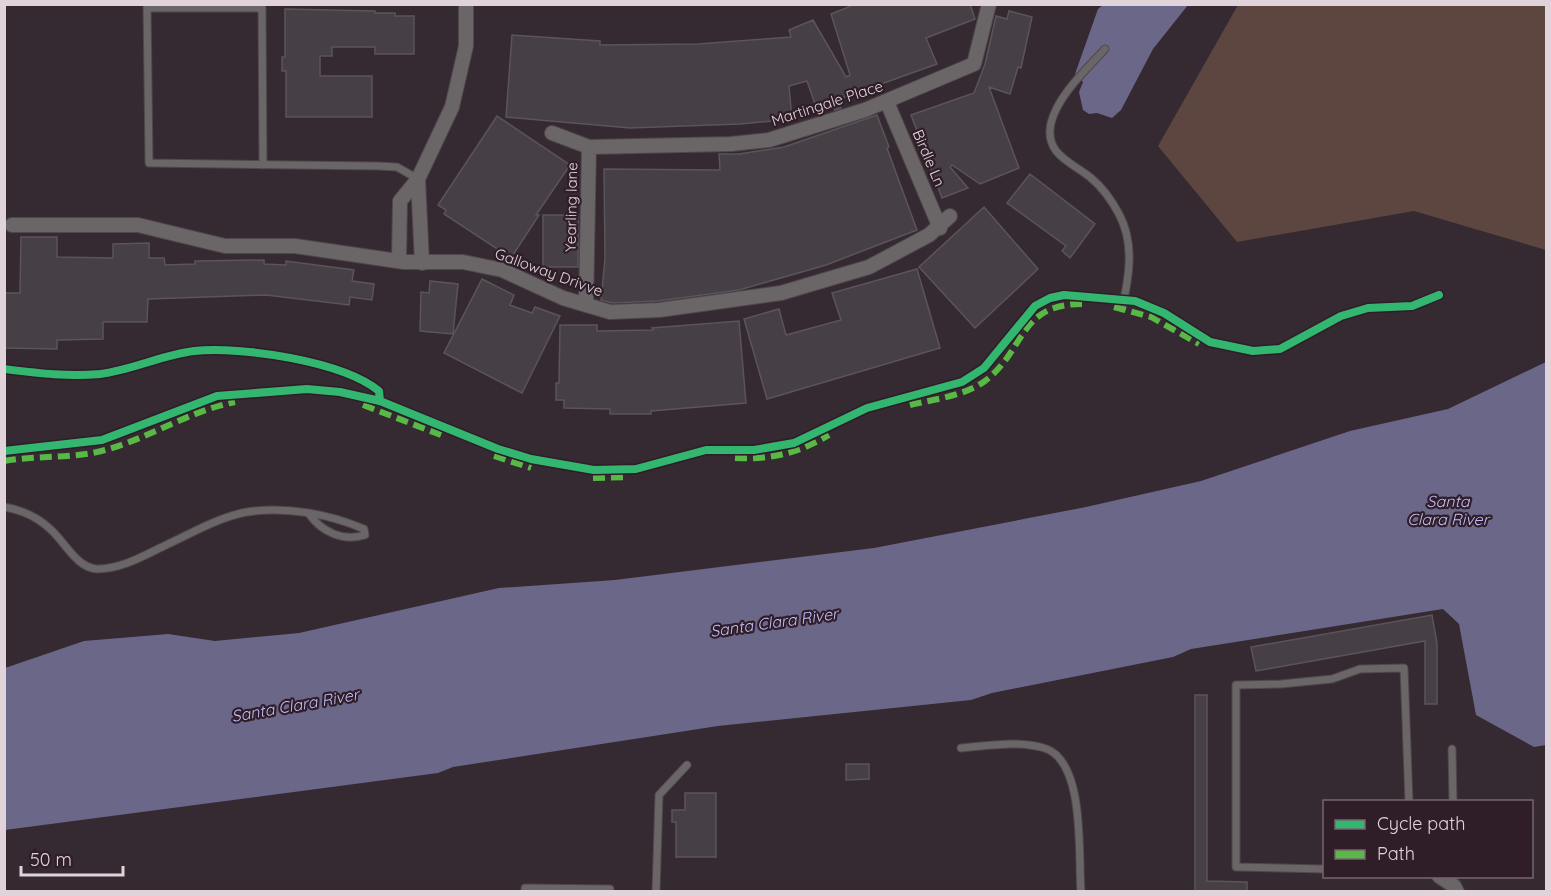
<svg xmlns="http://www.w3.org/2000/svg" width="1551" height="896" font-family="Quicksand,sans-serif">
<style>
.green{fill:#5d4640}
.water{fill:#6b6789}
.building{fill:#473f46;stroke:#5b545b;stroke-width:1.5}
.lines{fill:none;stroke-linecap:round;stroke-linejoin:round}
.service-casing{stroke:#50464b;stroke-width:9}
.minor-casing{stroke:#50464b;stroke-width:16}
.service{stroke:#6a6567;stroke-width:7}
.minor{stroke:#6a6567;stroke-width:14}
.quiet{stroke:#58b947;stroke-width:6;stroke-dasharray:12 6;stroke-linecap:butt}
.cycleway-casing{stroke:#2f1d28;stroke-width:11}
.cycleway{stroke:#33b770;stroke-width:8}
.labels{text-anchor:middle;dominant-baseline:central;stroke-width:4.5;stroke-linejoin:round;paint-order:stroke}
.street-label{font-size:15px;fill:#e0d3da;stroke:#2f1d28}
.water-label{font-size:16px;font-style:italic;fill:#c2befc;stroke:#2f1d28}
</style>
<rect width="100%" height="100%" fill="#352a31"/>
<path class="green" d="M1238,5H1546V250L1414,211L1237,242L1158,146Z"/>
<path class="water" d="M1103,5H1188L1153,49L1121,110L1112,118L1097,113L1089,114L1083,110L1079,92L1083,82L1075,74L1098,9Z
M1546,362V745L1534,747L1476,715L1459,624L1443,609L1191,649L1173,657L992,693L971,700L718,726L453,767L438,773L5,830V668L84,641L168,634L215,641L299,633L499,588L615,580L874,548L1086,507L1201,481L1350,431L1448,409Z"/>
<path class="building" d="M856,4H970L975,19L926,38L937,64L839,99L841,108L835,110L831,102L816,107L807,81L789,86L792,119L740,124L630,128L506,117L512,35L600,41V45L698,44L791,37L789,30L813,20L846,77L850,75L831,14Z
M285,9L375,11V13H395V16H414V54H375V47H332V56H320V76H372V117H286V71H282V57H285Z
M1009,11L1032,17L1021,68L1018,67L1010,94L989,87L1019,168L980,184L952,165L950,167L968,188L942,198L911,115L974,93L985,64L996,16L1007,19Z
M877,115L889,147L887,148L917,230L826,265L739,290L658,301L612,303L601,300L605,258L604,169L720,170L719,154H739L784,147Z
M497,116L570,165L536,215H539L511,258L444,214L446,210L438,205Z
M1030,174L1095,224L1070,258L1062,251L1066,246L1007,203Z
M984,207L1038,269L975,328L919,267Z
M543,215H578V267H543Z
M21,237H57V257L113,258V244L149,243V258H164L165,265L195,264V261L264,260V264L286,265V261L354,270L352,281L374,284L372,300L350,297L349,305L266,295L148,299L147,322H103V339L57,340V349L4,348V293H20Z
M917,269L940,348L767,399L744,319L779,309L786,335L841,320L832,293Z
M482,279L514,295L510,305L532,313L535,307L560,316L522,393L444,353Z
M430,281L458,284L453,334L420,331L421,292L429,293Z
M739,321L746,403L651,411V414H610V409L564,408V400H556V383H559L560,325H597V331L653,330L652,328Z
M1432,615L1437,643V704H1425V641L1256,671L1251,647Z
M1195,695H1207V881L1247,882V891H1195Z
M846,764H869V779L846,780Z
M685,793H716V857H676V822H672V810H685Z"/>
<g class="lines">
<g class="service-casing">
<path id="service" d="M147,4L149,163L378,166L397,167L418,179
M147,8H262L263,165
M1105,49C1086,70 1058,95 1051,123C1044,155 1072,162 1091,178C1102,187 1112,201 1119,214C1135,244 1129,278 1122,308
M4,507C22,510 36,516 49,528C64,540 76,568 97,569C122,569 145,555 166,545C192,533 219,517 247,512C286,506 329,514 364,529L365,535C343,542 322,532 309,514
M961,748C988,746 1017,740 1044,748C1086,760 1078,856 1081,892
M1452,749L1453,802
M1324,869L1236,867V685L1281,684L1332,679L1360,669L1404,668L1409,802
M525,892V888L610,889V892
M656,892L659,795L687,765"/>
</g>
<g class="minor-casing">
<path id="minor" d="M887,102L940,228
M552,133L589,147L731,144L769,140L865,110L974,64L989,4
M418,179L422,263
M12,225H138L225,246H295L404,262H463L502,270L563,298L610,312L659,310L781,293L869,267L929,235L950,216
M399,261L400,201L418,179L452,107L466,46V4
M586,305L589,147
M1439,876L1454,886L1457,892"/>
</g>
<use href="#service" class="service"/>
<use href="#minor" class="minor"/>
<path class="quiet" d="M1114,307L1151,317L1199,344
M363,405L441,435
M910,405C935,399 964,396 985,381C1026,350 1018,304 1082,304
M494,456L531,468
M735,458C770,460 799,453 829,435
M4,461C38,455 73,459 105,450C150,438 189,411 235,402
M593,478L629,477"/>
<g class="cycleway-casing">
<path id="cycleway" d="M4,369C37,373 68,377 100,374C132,370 162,355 194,351C241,346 342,361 379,391L380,401
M4,451L102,440L217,396L307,389L340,392L380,401L498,449L531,459L594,470L636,469L706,450H754L794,443L867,408L962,382L984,368L1035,306L1050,298L1064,295L1135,301L1164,313L1210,342L1253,351L1280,349L1341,316L1368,308L1412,306L1439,295"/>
</g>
<use href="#cycleway" class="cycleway"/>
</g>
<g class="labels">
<g class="street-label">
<text transform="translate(827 103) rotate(-18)">Martingale Place</text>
<text transform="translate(929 158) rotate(67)">Birdle Ln</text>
<text transform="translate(571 207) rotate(-89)">Yearling lane</text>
<text transform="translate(549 272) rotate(20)">Galloway Drivve</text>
</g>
<g class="water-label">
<text x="1448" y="501">Santa<tspan x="1448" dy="18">Clara River</tspan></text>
<text transform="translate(774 622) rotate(-8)">Santa Clara River</text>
<text transform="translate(295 705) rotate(-10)">Santa Clara River</text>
</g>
</g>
<rect width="1551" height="896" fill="none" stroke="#e0d3da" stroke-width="12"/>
<rect x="1323" y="800" width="210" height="78" fill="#2f1d28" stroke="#76666f" stroke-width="1.5"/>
<rect x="1335" y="820" width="30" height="9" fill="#33b770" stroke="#76666f" stroke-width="1.5"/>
<text x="1377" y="830" font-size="18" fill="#e0d3da">Cycle path</text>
<rect x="1335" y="850" width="30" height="9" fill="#58b947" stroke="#76666f" stroke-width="1.5"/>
<text x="1377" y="860" font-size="18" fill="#e0d3da">Path</text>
<path d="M21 866v9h102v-9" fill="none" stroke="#e0d3da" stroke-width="3"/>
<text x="30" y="866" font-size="18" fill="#e0d3da" stroke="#2f1d28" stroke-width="4.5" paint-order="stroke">50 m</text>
</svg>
